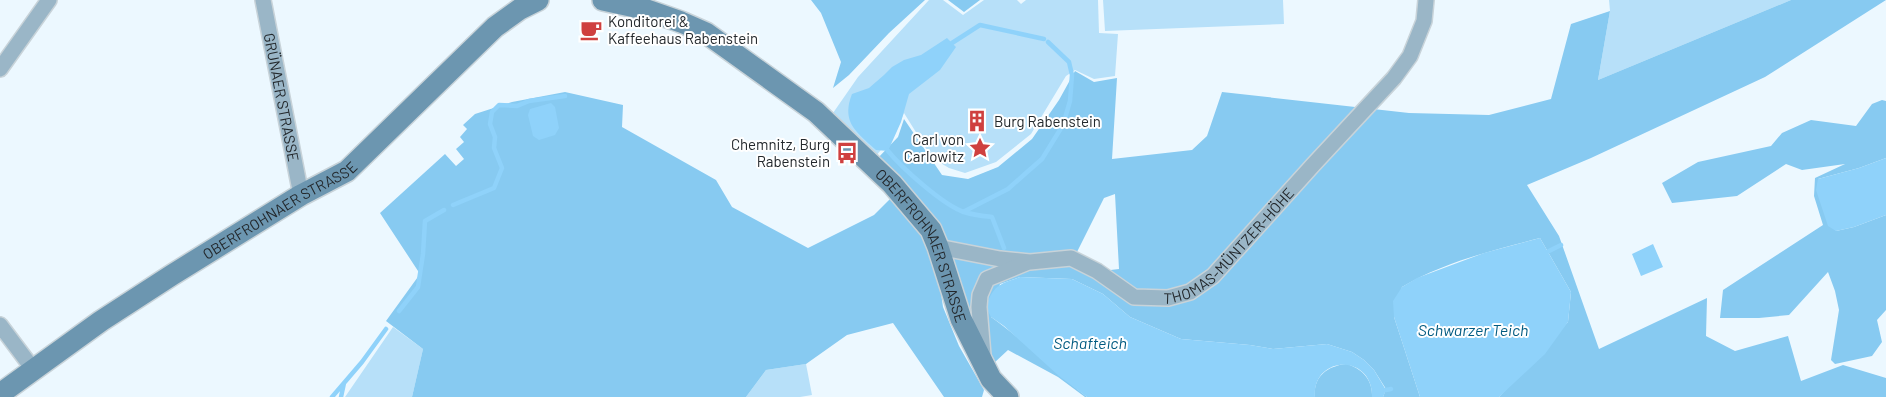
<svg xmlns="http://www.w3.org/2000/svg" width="1886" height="397" font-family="Barlow,sans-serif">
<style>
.green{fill:#b7e0f9}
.forest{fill:#87caf1;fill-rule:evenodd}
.water{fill:#8fd2fa}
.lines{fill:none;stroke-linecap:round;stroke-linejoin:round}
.stream{stroke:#8fd2fa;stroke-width:4.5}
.street-casing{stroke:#c8d3d9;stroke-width:18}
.secondary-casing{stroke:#c8d3d9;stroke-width:24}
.street{stroke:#9ab6c7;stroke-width:15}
.secondary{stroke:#6c96b0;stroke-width:21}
.labels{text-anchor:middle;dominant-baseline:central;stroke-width:4;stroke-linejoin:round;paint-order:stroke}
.poi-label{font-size:15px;fill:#23282c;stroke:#fff;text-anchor:start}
.street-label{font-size:15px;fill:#23282c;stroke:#fff}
.water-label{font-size:16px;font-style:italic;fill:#025b81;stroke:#fff}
</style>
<rect width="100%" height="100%" fill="#ecf8ff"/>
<path class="green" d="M929,0H943L963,15L984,0H1017L1021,4L1026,0H1098L1099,33L1118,34L1115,76L1094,79L1075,70L1066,76L1031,134L996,162L965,173L949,168L932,158L904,113L896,132L875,157L833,113L858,77Z
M1103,0H1283L1284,24L1105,31Z
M1609,0H1791L1598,80L1610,11Z
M393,327L423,349L412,397H345Z
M806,364L812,395L800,397H746L766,370Z"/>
<path class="forest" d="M811,0H925L889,33L849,75L833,88L841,62L821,13Z
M948,0H980L964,12Z
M1791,0H1886L1765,77L1591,158L1527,185L1559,236L1599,349L1707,298L1706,336L1735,351L1788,336L1801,381L1843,365L1886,378V397H1499L1568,322L1571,292L1540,238C1494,250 1444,262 1402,287L1394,317L1420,397H1383L1386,389L1374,370L1364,360L1352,352L1327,344L1273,349L1250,345L1181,339L1130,317L1103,294L1072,279L1020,277L1000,284L991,317C1025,341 1054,372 1087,397H1085L1058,377L1008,350L994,363L969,318L955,276L877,159L898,137L904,119L942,175L968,179L998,167L1032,139L1059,100L1075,71L1094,82L1117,78L1112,159L1192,150L1207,136L1222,92L1409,113L1489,115L1551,99L1571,24L1610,11L1598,80ZM1115,194L1119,269L1102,271L1075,256L1104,198Z
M565,92L623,105L622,127L716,180L732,207L808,248L874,215L890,199L926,238L937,265L943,307L959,346L984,390L982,397H944L893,323L847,335L806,364L766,370L746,397H412L423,349L386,321L420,274L380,213L445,154L456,166L464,159L456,149L464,142L460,137L467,129L463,125L475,114L512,102Z
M1882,100L1886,101V158L1859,168L1818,179L1836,231L1854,227L1886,215V310L1877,320L1882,342L1872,356L1835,364L1831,360L1839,310L1835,291L1828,272L1789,315L1759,318H1720L1723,290L1823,225L1814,196L1815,178L1845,164L1802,170L1786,164L1737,196L1672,203L1662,183L1698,162L1771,146L1782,133L1811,120L1856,126L1872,104Z
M1346,364C1362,368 1373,380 1372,397H1315C1313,377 1327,366 1346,364Z"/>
<path class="water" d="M947,38L956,47L940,70L909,94L901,122L888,151L876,150C856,132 841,122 852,94L869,88L884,75L892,67L904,60L921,55Z
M551,103L555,107L559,128L555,135L539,140L533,136L528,115L530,109Z
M1886,158V215L1854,227L1836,231L1828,226L1816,190L1818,179L1859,168Z
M1540,238L1571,292L1568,322L1545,354L1499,397H1420L1394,317L1393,301L1402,287L1417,278L1484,253Z
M1653,244L1663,267L1641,276L1632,254Z
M1020,277L1072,279L1103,294L1130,317L1181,339L1250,345L1273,349L1327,344L1352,352L1364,360L1374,370L1386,390L1383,397H1372C1373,353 1312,355 1315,397H1087L1059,376L1004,326L991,317L986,307C993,285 1000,284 1020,277Z"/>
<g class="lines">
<path class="stream" d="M952,43L980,25L1044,39
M888,151C902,168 943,205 964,212C973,215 983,216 992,217L1004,248
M453,205L494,188L502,168L494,148L495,137L490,124L492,112L499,105L517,106L529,101L565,96
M963,212L1008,189L1026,173L1042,159L1063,125L1070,101L1072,75L1069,62L1048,42
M1549,251L1561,245
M399,311L418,287L423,254L425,221L444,210
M1386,390L1391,389
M332,397L344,383
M341,397L344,383L362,362L386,329"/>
<g class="street-casing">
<g id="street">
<path id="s1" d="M263,0L301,195"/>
<path d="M0,69L49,0"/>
<path id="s2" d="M938,247L1000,259L1030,262L1071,258L1097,271L1134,297L1168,298L1190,292L1213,276L1313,165L1394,78L1410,56L1424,21L1426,0"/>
<path d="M0,325L33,369"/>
<path d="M983,355L979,307L980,295L987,279L1026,263"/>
</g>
</g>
<g class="secondary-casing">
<g id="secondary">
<path id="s3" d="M603,0L644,9L681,22L706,33L816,112L892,184L931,230L938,247L961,319L991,379L1008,397"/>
<path id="s4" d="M0,394L101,321L172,275L301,195L347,171L495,27L520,9L538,0"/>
</g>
</g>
<use href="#street" class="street"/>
<use href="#secondary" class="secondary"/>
</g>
<defs>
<g id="cafe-bare" transform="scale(1.725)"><path d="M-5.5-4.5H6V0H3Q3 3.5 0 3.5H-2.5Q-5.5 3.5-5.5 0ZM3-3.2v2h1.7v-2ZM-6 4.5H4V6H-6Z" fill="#cf403f" stroke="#fff" stroke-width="2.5" paint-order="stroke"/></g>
<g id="building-bare" transform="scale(1.725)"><path d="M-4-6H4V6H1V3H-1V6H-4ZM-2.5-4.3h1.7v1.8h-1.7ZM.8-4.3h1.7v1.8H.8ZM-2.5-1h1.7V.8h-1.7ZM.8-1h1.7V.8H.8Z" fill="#cf403f" stroke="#fff" stroke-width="2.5" paint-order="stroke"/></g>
<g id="sight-bare" transform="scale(1.725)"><path d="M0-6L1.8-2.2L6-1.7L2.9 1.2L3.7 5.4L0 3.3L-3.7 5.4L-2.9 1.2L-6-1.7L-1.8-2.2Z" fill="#cf403f" stroke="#fff" stroke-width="2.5" paint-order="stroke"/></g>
<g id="bus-bare" transform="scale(1.725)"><path d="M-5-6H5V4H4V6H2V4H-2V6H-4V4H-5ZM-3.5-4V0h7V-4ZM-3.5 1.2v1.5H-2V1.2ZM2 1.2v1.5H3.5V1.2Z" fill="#cf403f" stroke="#fff" stroke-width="2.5" paint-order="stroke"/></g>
</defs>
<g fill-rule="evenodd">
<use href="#cafe-bare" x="591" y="30"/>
<use href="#building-bare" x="977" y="121"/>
<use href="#sight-bare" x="980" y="148"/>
<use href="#bus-bare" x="847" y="153"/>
</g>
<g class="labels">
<g class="poi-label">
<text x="608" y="21">Konditorei &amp;<tspan x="608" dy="17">Kaffeehaus Rabenstein</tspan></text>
<text x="994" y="121">Burg Rabenstein</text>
<text x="964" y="139" text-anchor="end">Carl von<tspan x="964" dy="17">Carlowitz</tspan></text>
<text x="830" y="144" text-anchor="end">Chemnitz, Burg<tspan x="830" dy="17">Rabenstein</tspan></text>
</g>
<g class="street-label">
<text stroke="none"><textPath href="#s1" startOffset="99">GRÜNAER STRASSE</textPath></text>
<text stroke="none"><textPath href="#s4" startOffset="335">OBERFROHNAER STRASSE</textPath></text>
<text stroke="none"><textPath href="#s2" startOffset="324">THOMAS-MÜNTZER-HÖHE</textPath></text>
<text stroke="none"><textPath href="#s3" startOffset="418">OBERFROHNAER STRASSE</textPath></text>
</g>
<g class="water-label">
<text x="1473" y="329">Schwarzer Teich</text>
<text x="1090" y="342">Schafteich</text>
</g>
</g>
</svg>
